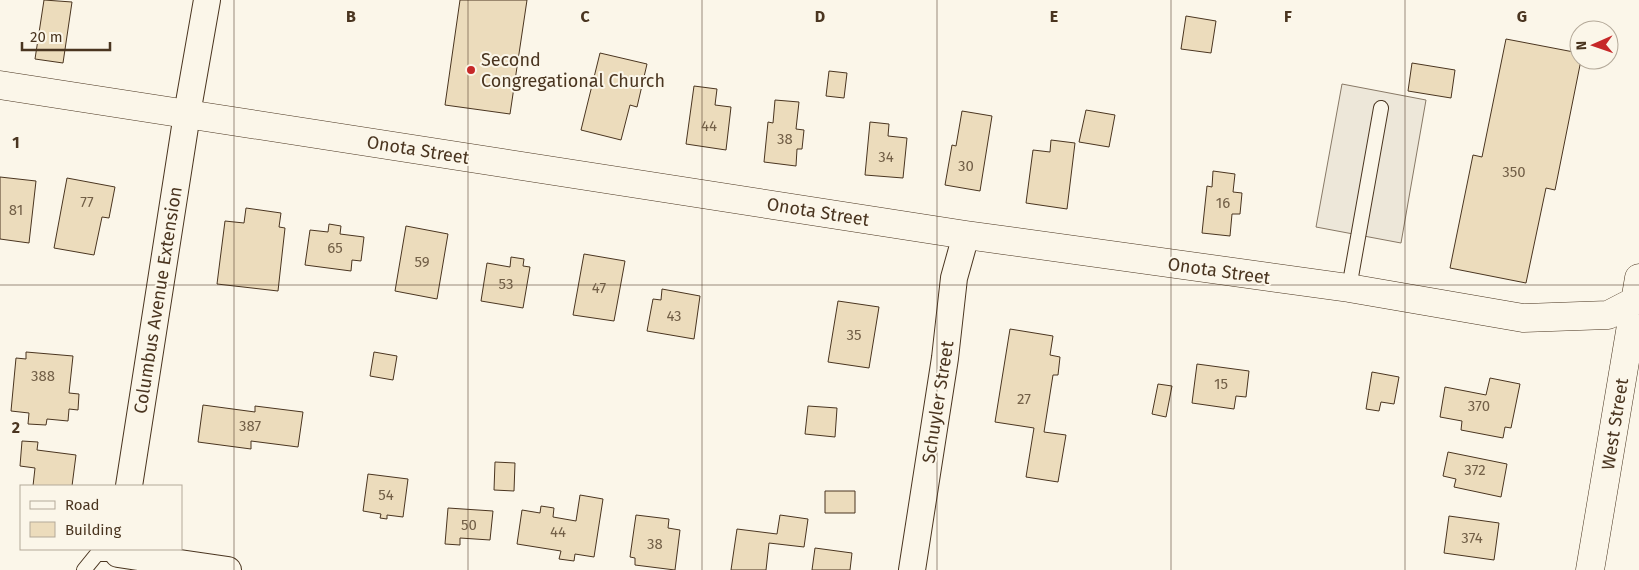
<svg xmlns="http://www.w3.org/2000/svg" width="1639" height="570" font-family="'Fira Sans',sans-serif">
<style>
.parking{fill:#ede7d9;stroke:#887966}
.building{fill:#ecdcbc;stroke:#4a3520}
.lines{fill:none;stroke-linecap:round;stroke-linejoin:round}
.service-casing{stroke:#4a3520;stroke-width:16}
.minor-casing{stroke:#4a3520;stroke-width:28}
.tertiary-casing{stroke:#4a3520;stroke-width:29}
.service{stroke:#fbf6e9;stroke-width:14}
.minor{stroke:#fbf6e9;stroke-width:26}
.tertiary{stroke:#fbf6e9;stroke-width:28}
.grid{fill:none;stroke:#4a3520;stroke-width:1;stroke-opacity:0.55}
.poi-dot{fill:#c62828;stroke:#fbf6e9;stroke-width:2}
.labels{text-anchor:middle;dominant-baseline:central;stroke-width:4;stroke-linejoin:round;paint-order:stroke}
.number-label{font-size:15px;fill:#725f47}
.poi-label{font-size:18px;fill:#4a3520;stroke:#fbf6e9;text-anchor:start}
.street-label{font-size:18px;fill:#4a3520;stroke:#fbf6e9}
.grid-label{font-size:16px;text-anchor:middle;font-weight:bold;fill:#4a3520;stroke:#fbf6e9;stroke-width:4;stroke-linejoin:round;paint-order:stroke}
</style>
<rect width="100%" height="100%" fill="#fbf6e9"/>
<path class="parking" d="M1342,84L1426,100L1401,243L1316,227Z"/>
<path class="building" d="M44,0L72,2L63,63L35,59Z
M460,0H527L510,114L445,105Z
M1186,16L1216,21L1211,53L1181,49Z
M1506,39L1579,53V60H1581L1555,190L1546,188L1526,283L1450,268L1473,155L1482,157Z
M600,53L647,64L637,107L630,105L621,140L581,130Z
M1412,63L1455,70L1451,98L1408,91Z
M829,71L847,73L844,98L826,96Z
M694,86L717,89L715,105L731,107L726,150L686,144Z
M775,100L799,102L796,129L804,130L802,149H797L796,166L764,162L768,122L773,123Z
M1086,110L1115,115L1109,147L1079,142Z
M962,111L992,116L980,191L945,185L952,145L956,146Z
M870,122L889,124L888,136L907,138L903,178L865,175Z
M1051,140L1075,143L1067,209L1026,203L1033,150L1050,152Z
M1213,171L1235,174L1233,192L1242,193L1240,214H1232L1230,236L1202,233L1207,186L1212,187Z
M0,177L36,181L29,243L0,239Z
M67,178L115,187L109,218L102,217L94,255L54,248Z
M246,208L281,213L279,227L285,228L278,291L217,284L225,221L244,223Z
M329,224L341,226L340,234L364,237L361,261L352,260L351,271L305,265L310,230L328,232Z
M406,226L448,234L437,299L395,291Z
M584,254L625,261L614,321L573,315Z
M511,257L524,259L523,266L530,267L523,308L481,301L487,263L510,267Z
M662,289L700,296L694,339L647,331L653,299L661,300Z
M838,301L879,307L869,368L828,362Z
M1010,329L1053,336L1050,355L1060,357L1058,375H1053L1044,432L1066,435L1058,482L1026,477L1034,428L995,422Z
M26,352L73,356L69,393L79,394L78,410L69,409L68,421L47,419L46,425L28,424L29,413L11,411L16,358L26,359Z
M374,352L397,356L393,380L370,376Z
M1197,364L1249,371L1246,397L1236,396L1234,409L1192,403Z
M1372,372L1399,377L1394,404L1381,402L1379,411L1366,409Z
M1490,378L1520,384L1511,428L1505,427L1503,438L1461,430L1462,421L1440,417L1445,387L1486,395Z
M1158,384L1172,386L1166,417L1152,414Z
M203,405L255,412V406L303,412L298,447L251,441V449L198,442Z
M808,406L837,408L835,437L805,434Z
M22,441L38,442L37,450L76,455L72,486H33L35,468L20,466Z
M1448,452L1507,464L1501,497L1454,487L1456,479L1443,476Z
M495,462L515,463L514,491L494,490Z
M368,474L408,479L403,517L387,515V519L380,518L381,514L363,511Z
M825,491H855V513H825Z
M580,495L603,499L594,557L575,554L574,561L559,559L561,551L517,544L522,510L540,513L541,506L554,508L553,517L576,521Z
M448,508L493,511L490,540L460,538V545L445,544Z
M636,515L669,519L668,528L680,530L675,570L635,565V558L630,557Z
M780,515L808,519L804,547L769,543L766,570H731L737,529L777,534Z
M1449,516L1499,523L1494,560L1444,553Z
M815,548L852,553L850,570H812Z"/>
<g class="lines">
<g class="service-casing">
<path id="service" d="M1349,288L1381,108
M84,570L97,554H118"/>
</g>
<g class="minor-casing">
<path id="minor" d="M129,486L187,114L207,0
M118,554L228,570
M912,570L945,358L954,278L966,235"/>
</g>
<g class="tertiary-casing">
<path id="tertiary" d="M0,85L966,235L1349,288L1523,318L1608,315L1635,301
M1590,570L1639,278"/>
</g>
<use href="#service" class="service"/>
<use href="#minor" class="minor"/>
<use href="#tertiary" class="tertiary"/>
</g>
<path class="grid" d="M234,0V570M468,0V570M702,0V570M937,0V570M1171,0V570M1405,0V570M0,285H1639"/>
<circle class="poi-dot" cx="471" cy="70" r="5"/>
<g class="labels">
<g class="number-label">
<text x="709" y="126">44</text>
<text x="785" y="139">38</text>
<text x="886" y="157">34</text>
<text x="966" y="166">30</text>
<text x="1514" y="172">350</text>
<text x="87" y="202">77</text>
<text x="1223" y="203">16</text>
<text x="16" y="210">81</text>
<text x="335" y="248">65</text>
<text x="422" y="262">59</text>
<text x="506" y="284">53</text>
<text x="599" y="288">47</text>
<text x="674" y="316">43</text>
<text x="854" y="335">35</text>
<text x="43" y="376">388</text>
<text x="1221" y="384">15</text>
<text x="1024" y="399">27</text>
<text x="1479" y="406">370</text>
<text x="250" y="426">387</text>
<text x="1475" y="470">372</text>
<text x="386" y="495">54</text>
<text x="469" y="525">50</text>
<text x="558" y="532">44</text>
<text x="1472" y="538">374</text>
<text x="655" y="544">38</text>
</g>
<g class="poi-label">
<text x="481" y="60">Second<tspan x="481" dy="21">Congregational Church</tspan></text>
</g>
<g class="street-label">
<text transform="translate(418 150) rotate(9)">Onota Street</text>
<text transform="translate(818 212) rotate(9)">Onota Street</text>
<text transform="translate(1219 271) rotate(8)">Onota Street</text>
<text transform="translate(158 300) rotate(-81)">Columbus Avenue Extension</text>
<text transform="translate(938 402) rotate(-81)">Schuyler Street</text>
<text transform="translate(1615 424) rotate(-81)">West Street</text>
</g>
</g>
<g class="grid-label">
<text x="351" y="22">B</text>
<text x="585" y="22">C</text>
<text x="820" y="22">D</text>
<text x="1054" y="22">E</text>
<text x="1288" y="22">F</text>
<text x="1522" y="22">G</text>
<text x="16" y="148">1</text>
<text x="16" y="433">2</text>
</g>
<rect x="20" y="485" width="162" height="65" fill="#fbf6e9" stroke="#b4a999"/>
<rect x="30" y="501" width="25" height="8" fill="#fbf6e9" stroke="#b4a999"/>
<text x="65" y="510" font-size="15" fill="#4a3520">Road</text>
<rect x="30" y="522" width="25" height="15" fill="#ecdcbc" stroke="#b4a999"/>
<text x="65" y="535" font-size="15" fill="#4a3520">Building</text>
<g transform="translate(1594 45) rotate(268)"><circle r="24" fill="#fbf6e9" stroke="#b4a999"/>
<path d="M0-4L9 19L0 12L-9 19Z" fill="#c62828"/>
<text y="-8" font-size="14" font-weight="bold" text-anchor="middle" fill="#4a3520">N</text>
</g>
<path d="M22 42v8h88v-8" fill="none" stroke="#4a3520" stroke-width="2.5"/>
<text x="30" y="42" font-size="15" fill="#4a3520" stroke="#fbf6e9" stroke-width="4" paint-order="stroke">20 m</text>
</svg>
